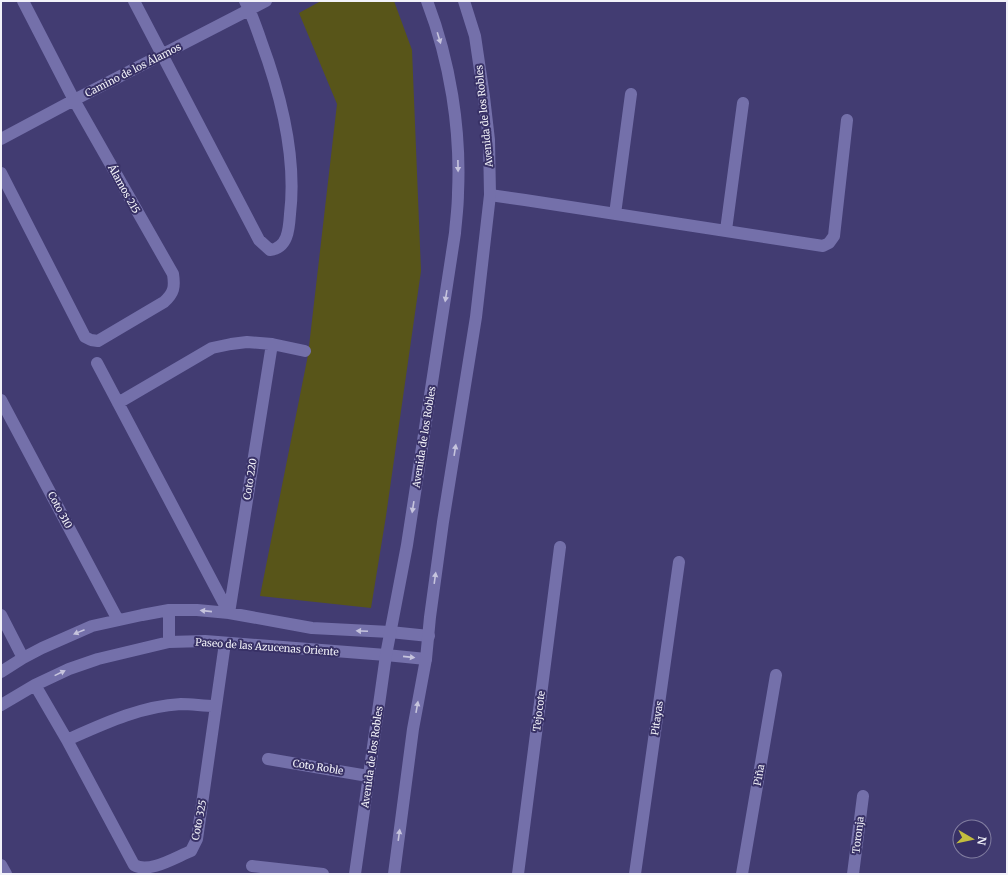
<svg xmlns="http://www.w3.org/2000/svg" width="1008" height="875" font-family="Merriweather,serif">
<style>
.green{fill:#585519}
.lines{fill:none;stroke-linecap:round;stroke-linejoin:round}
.minor{stroke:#7470aa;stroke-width:12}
.tertiary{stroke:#7470aa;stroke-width:12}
.oneway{fill:#c6c4dd}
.labels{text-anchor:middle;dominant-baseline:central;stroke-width:4;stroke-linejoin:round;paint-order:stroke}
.street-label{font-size:10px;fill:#f2f2f9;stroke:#383166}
</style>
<rect width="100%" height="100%" fill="#423c72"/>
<path class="green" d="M321,1H394L412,50L421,271L386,516L371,608L260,596L308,355L337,104L299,13Z"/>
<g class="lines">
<path class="minor" d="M134,1L259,240L270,250C288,248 289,229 290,214C297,156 281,95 261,41C256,27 252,14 245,1
M1,139L74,100L266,1
M1,173L85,337L91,340L98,341L164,302C174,293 175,287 173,274L74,100L23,1
M490,195L525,200L823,246L829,243L834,236L847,120
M615,214L631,94
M726,230L743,103
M97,363L229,613
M1,400L118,620
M118,403L212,348L231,344L247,342L272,344L305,351
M169,610V642
M229,613L272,344
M1,615L23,658
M1,672L23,658L42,648L92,626L142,615L169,610H197L229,613L312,628L390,632L429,636
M35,685L67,740L134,865C149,874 176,857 191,851L197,839L225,643
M1,705L35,685L69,669L98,659L169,642L205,641L386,655L426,659
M67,740C103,724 141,706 181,704C192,704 204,706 215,706
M268,759L368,776
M1,865L6,874
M252,866L323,874
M518,874L560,547
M635,874L679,562
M742,874L776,675
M853,874L863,796"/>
<path class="tertiary" d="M355,874L386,655L407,545L455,233C456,220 458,207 458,193C461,129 450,61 427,1
M394,874L413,729L426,659L430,617L443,522L476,317L490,195L489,140L484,97L475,36L464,1"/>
</g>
<defs><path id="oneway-solid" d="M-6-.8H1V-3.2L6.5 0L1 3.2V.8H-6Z"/></defs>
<g class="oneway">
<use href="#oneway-solid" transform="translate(439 38) rotate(73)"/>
<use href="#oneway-solid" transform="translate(458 166) rotate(89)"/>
<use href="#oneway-solid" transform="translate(446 296) rotate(99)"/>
<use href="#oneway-solid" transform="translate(455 450) rotate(-81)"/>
<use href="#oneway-solid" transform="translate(413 507) rotate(99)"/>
<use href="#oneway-solid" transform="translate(435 578) rotate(-82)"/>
<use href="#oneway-solid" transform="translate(206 611) rotate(-174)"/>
<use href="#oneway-solid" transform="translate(362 631) rotate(-177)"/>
<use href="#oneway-solid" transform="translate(79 632) rotate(158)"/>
<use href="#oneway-solid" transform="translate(409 657) rotate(6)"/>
<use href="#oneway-solid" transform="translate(60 673) rotate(-26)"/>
<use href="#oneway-solid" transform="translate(417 707) rotate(-80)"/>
<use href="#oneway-solid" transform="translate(399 835) rotate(-82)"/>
</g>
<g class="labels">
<g class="street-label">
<text transform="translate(133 70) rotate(-27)">Camino de los Álamos</text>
<text transform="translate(484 116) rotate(-96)">Avenida de los Robles</text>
<text transform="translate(124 189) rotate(61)">Álamos 215</text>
<text transform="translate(424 437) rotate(-81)">Avenida de los Robles</text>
<text transform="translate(250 479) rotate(-81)">Coto 220</text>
<text transform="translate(60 510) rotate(62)">Coto 310</text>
<text transform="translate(267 647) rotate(4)">Paseo de las Azucenas Oriente</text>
<text transform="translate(539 711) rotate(-83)">Tejocote</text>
<text transform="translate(657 718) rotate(-82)">Pitayas</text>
<text transform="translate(372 757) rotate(-82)">Avenida de los Robles</text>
<text transform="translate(318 767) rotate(9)">Coto Roble</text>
<text transform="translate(759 775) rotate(-80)">Piña</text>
<text transform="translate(199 820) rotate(-79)">Coto 325</text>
<text transform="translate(858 835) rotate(-83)">Toronja</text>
</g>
</g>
<rect width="1008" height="875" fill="none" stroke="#f2f2f9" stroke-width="4"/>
<g transform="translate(972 839) rotate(99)"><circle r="19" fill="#383166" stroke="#827ea1"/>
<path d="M0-3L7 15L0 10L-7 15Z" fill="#c3bd3e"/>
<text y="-6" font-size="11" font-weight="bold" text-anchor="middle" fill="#f2f2f9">N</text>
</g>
</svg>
